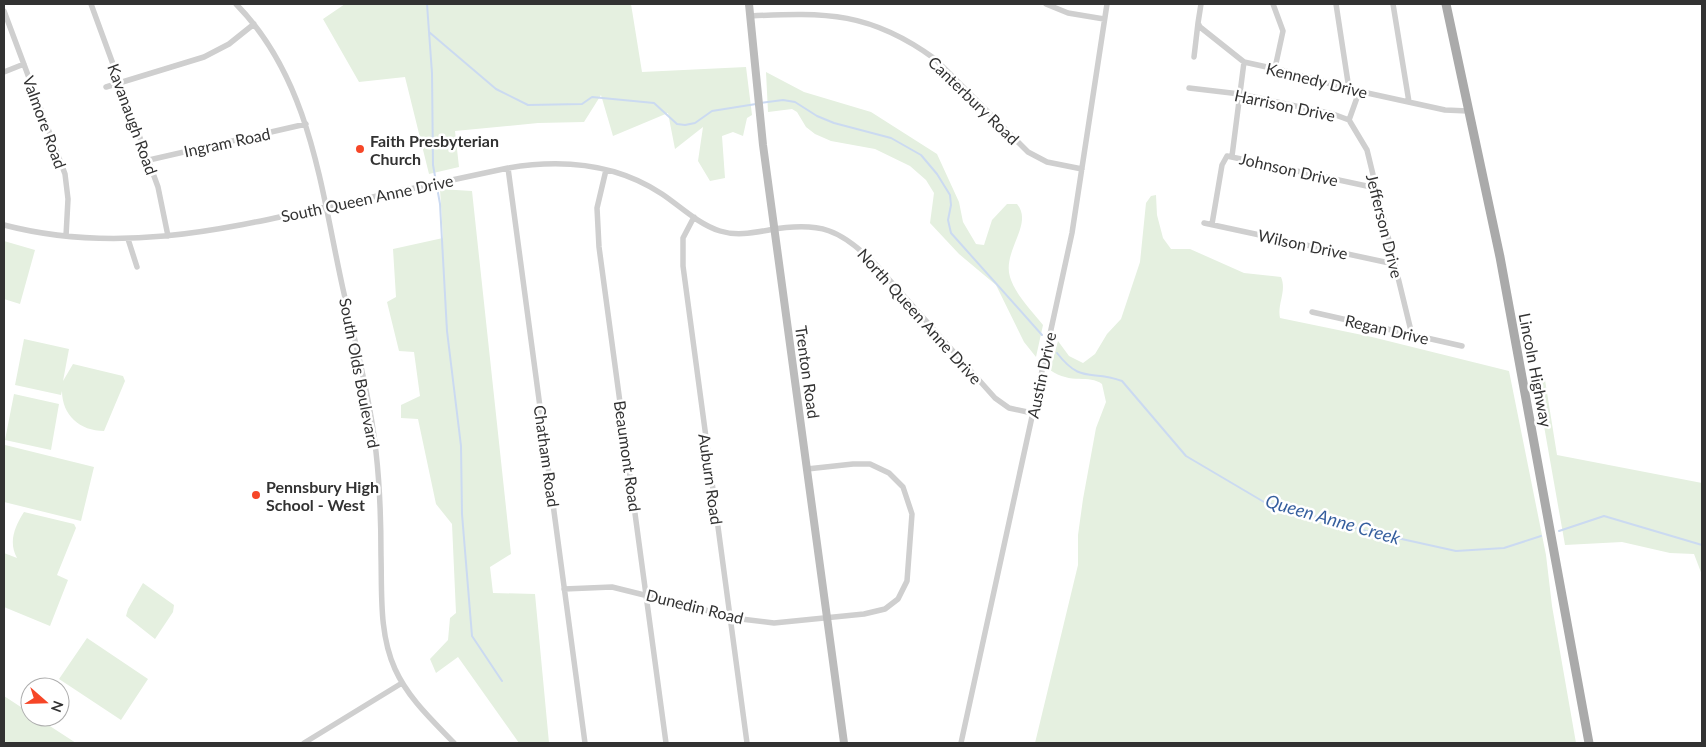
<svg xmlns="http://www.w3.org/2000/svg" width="1706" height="747" font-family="Lato,sans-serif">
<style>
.green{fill:#e5f0e0}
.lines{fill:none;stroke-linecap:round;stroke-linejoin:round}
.stream{stroke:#cbdaf1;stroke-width:2}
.minor{stroke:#cfcfcf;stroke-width:5.5}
.secondary{stroke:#bcbcbc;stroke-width:8}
.primary{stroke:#aaa;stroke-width:9}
.poi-dot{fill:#f64627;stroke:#fff;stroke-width:2}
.labels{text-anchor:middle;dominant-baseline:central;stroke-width:5;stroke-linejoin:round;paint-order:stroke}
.street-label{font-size:16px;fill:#323232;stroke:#fff}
.poi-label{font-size:16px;font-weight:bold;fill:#323232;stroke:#fff;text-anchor:start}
.water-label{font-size:18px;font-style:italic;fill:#365f9e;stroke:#fff}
</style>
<rect width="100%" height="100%" fill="#fff"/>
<path class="green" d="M345,4H631L642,72L746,67L752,115L747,118L743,136L733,132L722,136L725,178L710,181L698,161L703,127L675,149L668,113L613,136L601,95L584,122L538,123L455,131L459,167L429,174L405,77L359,82L323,19Z
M766,72L804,92L871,112L937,154L959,202L963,222L976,244L984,245L992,220L1007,204H1017C1034,224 1002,251 1010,277C1015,294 1032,311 1043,325L1036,357L1024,342L996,285L959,254L930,223L934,193L926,180L910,166L875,149L831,141L815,134L806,127L797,112L792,109L768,112Z
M440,189L472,191L511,554L490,567L493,593L535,594L549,743H519L458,657L436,673L430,659L448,640L450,618L456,613L452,524L436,504L418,419L401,418V405L420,396L414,352L399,351L387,302L396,297L393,249L443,238Z
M1156,195L1157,215L1163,238L1171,249H1190L1244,273L1281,277C1287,291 1277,304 1280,318L1372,337L1509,371L1546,555L1552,606L1576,743H1035L1078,565V535L1083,499L1096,428L1106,402L1102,384C1089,374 1071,385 1050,370L1058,341L1069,356L1083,363L1095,354L1107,334L1121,319L1140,262L1146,203L1151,196Z
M4,241L35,250L20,304L4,299Z
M24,339L69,349L63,381L73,364L123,376L125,381L104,431C80,431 62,415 62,391L61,395L15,385Z
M1535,375L1545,380L1557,455L1702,483V575L1694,554L1670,553L1622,542L1565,545Z
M14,394L59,404L51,450L5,440Z
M5,445L94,467L81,521L4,502Z
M24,512L74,524L76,528L57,575L68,580L50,626L4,607V553L17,558C8,542 15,526 24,512Z
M143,583L174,605L173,612L155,639L126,616L128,609Z
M87,638L148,679L121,720L59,679Z
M4,696L30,713V717H36L76,743H4Z"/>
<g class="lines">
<path class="stream" d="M427,4L429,32L496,89L528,105L582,104L592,97L654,103L677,124L685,125L695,123L712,111L756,104
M429,32L432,73L433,165L440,204L447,331L461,446L462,514L472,636L502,681
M761,103L783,100L795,102L817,116L834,123L891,138L921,155L937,174L950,195L951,205L948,220L951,233L1042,335
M1057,353C1082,385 1091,369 1122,381L1186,456L1264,502L1370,532L1456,551L1504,548L1541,536
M1559,531L1604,516L1702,545"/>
<path class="minor" d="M91,4L158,187L168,236
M236,4C311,80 321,190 343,289C355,343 370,397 376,452C380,487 381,521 381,556C382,593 379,634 395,669C408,698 432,720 454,743
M1046,4L1068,13L1104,19
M1201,4L1198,23L1200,27L1244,62L1285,71L1349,89L1445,110L1468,111
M1273,4L1283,31L1275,68
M1336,4L1349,89
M1393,4L1409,102
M4,11L65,174L68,199L66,236
M750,16C826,12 871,12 935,59L1028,152L1047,162L1082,169
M1194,57L1198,23
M4,72L24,64
M106,87L204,57L229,44L254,24
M1189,88L1240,94L1333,114L1349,120L1367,150L1412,335
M1349,120L1359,92
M1232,156L1244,62
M149,160L306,124
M508,168L585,743
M606,170L597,208L599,247L666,743
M694,217L683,238V266L747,743
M1204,223L1394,264
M1212,224L1222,165L1227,156L1376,188
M4,225C115,254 217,231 326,207C386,194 447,181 508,168C561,159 615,163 662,194C680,206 698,224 720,231C736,236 752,233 769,230C820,221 841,229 877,266L995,398L1009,408L1032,413
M128,239L137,267
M1312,312L1462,346
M564,589L612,587L741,619L774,623L864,614L885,609L898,599L907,581L912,514L903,487L889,473L870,464H853L807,469
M304,743L402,683
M961,743L1072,233L1107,4"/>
<path class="secondary" d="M749,4L763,145L844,743"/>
<path class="primary" d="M1446,4L1500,257L1589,743"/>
</g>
<g class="poi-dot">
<circle cx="360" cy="149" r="5"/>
<circle cx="256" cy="495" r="5"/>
</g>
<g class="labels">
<g class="street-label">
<text transform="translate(1317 80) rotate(14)">Kennedy Drive</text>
<text transform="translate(974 100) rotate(44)">Canterbury Road</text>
<text transform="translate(1285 105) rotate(12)">Harrison Drive</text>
<text transform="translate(133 119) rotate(70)">Kavanaugh Road</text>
<text transform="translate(45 122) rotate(70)">Valmore Road</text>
<text transform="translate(227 142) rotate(-12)">Ingram Road</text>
<text transform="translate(1289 169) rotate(13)">Johnson Drive</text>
<text transform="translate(367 198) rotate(-12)">South Queen Anne Drive</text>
<text transform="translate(1385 226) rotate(76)">Jefferson Drive</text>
<text transform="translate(1303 244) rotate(12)">Wilson Drive</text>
<text transform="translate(920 316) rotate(48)">North Queen Anne Drive</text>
<text transform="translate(1387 329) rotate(13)">Regan Drive</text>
<text transform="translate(1536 370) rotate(79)">Lincoln Highway</text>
<text transform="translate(808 372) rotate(82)">Trenton Road</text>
<text transform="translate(360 373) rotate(79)">South Olds Boulevard</text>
<text transform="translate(1041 375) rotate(-78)">Austin Drive</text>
<text transform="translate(547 456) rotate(82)">Chatham Road</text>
<text transform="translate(628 456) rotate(82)">Beaumont Road</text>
<text transform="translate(711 479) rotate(82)">Auburn Road</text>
<text transform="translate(695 606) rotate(14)">Dunedin Road</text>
</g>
<g class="poi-label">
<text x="370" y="140">Faith Presbyterian<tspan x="370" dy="18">Church</tspan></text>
<text x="266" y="486">Pennsbury High<tspan x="266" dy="18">School - West</tspan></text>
</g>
<g class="water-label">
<text transform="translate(1333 519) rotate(16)">Queen Anne Creek</text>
</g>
</g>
<rect width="1706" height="747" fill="none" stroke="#323232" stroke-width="10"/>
<g transform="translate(45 702) rotate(110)"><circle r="24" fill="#ffffff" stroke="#adadad"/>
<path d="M0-4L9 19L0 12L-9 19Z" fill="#f64627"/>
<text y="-8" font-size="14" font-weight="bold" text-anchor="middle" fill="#323232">N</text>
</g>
</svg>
